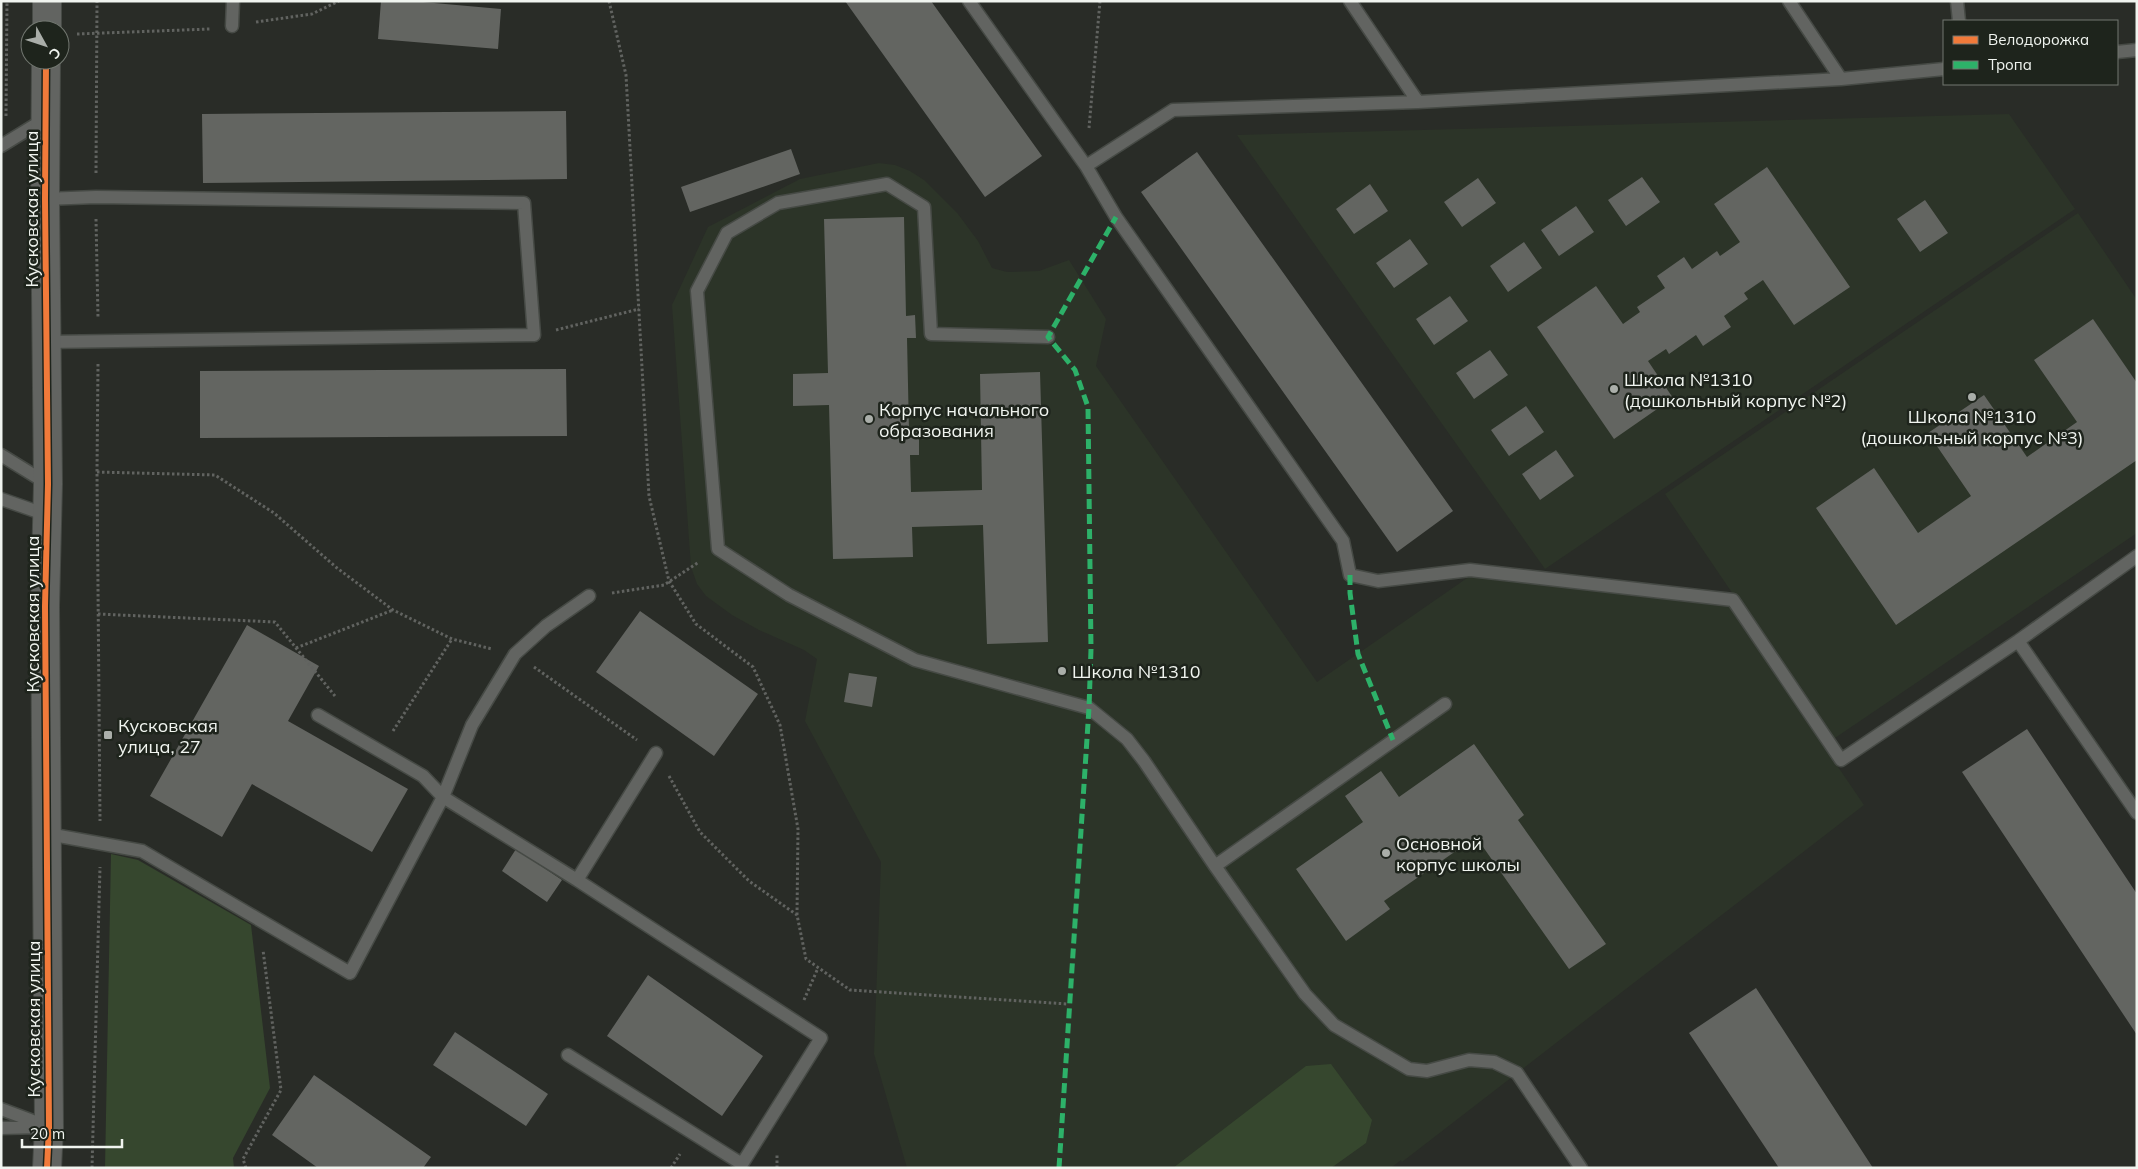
<svg xmlns="http://www.w3.org/2000/svg" width="2138" height="1169" font-family="Mulish,sans-serif">
<style>
.built{fill:#2c3428}
.green{fill:#36472e}
.building{fill:#636561}
.lines{fill:none;stroke-linecap:round;stroke-linejoin:round}
.lane-casing{stroke:#464a45;stroke-width:15}
.secondary-casing{stroke:#464a45;stroke-width:30}
.path{stroke:#616360;stroke-width:3;stroke-dasharray:2.5 2.5;stroke-linecap:butt}
.lane{stroke:#626461;stroke-width:12}
.secondary{stroke:#626461;stroke-width:28}
.quiet{stroke:#2db169;stroke-width:5;stroke-dasharray:10 5;stroke-linecap:butt}
.cycleway-casing{stroke:#1e241c;stroke-width:9}
.cycleway{stroke:#f17a3a;stroke-width:6}
.poi-dot{fill:#aaaea9;stroke:#1e241c;stroke-width:2}
.labels{text-anchor:middle;dominant-baseline:central;stroke-width:5;stroke-linejoin:round;paint-order:stroke}
.street-label{font-size:18px;fill:#f0f4ef;stroke:#1e241c}
.poi-label{font-size:18px;fill:#f0f4ef;stroke:#1e241c;text-anchor:start}
</style>
<rect width="100%" height="100%" fill="#292c27"/>
<path class="built" d="M2009,114L2075,209L1545,569L1237,135Z
M879,163L895,165L910,171L924,180L958,214L978,241L992,268L1007,272L1039,271L1069,260L1106,319L1096,366L1317,682L1470,576L1729,607L1864,805L1402,1162L1401,1160L1391,1168H907L874,1054L881,862L805,721L817,659L804,650L759,630L732,615L706,596L697,584L691,567L672,305L708,227L800,179Z
M2078,213L2137,300V533L1832,740L1665,494Z"/>
<path class="green" d="M111,854L138,860L251,925L270,1088L233,1158L234,1168H105Z
M1331,1064L1372,1120L1366,1143L1331,1168H1173L1306,1066Z"/>
<path class="building" d="M381,1H412L501,9L498,49L378,39Z
M845,1H931L1042,156L985,197Z
M566,111L567,179L203,183L202,114Z
M791,149L800,174L690,212L681,187Z
M1197,152L1453,511L1397,552L1141,192Z
M1767,167L1850,287L1794,325L1763,280L1744,293L1748,299L1724,316L1731,327L1703,346L1696,335L1669,354L1666,349L1648,361L1673,398L1614,439L1537,327L1596,286L1623,324L1640,312L1637,307L1665,288L1657,276L1684,257L1692,269L1717,251L1720,256L1740,242L1714,204Z
M1642,177L1660,202L1626,226L1608,200Z
M1478,178L1496,203L1462,227L1444,202Z
M1370,184L1388,211L1354,234L1336,209Z
M1925,200L1948,233L1920,252L1897,219Z
M1576,206L1594,232L1559,256L1541,230Z
M904,217L906,316L915,315L916,338H907L909,431H919V455H910L911,492L982,490L980,374L1040,372L1048,642L987,644L983,525L912,527L913,557L833,559L829,405L793,406V374L828,373L824,219Z
M1410,239L1428,264L1394,288L1376,263Z
M1524,242L1542,268L1508,292L1490,266Z
M1450,296L1468,321L1434,345L1416,319Z
M2093,319L2137,383V460L1896,625L1816,508L1874,468L1918,533L1971,496L1928,433L1984,395L2027,457L2077,422L2034,360Z
M1490,350L1508,375L1474,399L1456,373Z
M566,369L567,436L200,438V371Z
M1526,406L1544,432L1509,456L1491,430Z
M1556,450L1574,476L1540,500L1522,474Z
M640,611L758,694L714,756L596,672Z
M247,625L319,666L288,721L408,789L372,852L252,784L222,837L150,796Z
M849,673L877,677L872,707L844,702Z
M2027,729L2137,894V1035L1962,772Z
M1474,744L1524,815L1518,820L1606,944L1569,969L1476,837L1384,901L1390,909L1346,941L1296,869L1363,822L1345,796L1381,771L1399,797Z
M516,849L562,880L547,902L502,871Z
M648,975L763,1056L722,1116L607,1036Z
M1756,988L1873,1168H1779L1689,1033Z
M455,1032L548,1094L526,1126L433,1065Z
M314,1075L431,1157L423,1168H318L272,1135Z"/>
<g class="lines">
<g class="lane-casing">
<path id="lane" d="M969,1L1086,166L1116,217L1343,541L1350,575L1378,581L1470,570L1733,600L1841,760L2018,641L2137,556
M1350,1L1418,102
M1789,1L1841,79
M1957,1L1959,21
M232,26L233,1
M2117,52L2137,50
M1,146L45,119
M1086,166L1173,110L1418,102L1841,79L1944,69
M45,199L96,197L524,203L534,335L46,342
M1048,337L931,334L924,207L887,184L778,203L727,233L697,291L718,549L789,595L915,660L1089,708L1127,739L1144,761L1215,866L1305,994L1334,1025L1409,1069L1427,1071L1469,1060L1494,1062L1517,1073L1581,1168
M1,455L48,484
M1,499L47,515
M2018,641L2137,813
M318,715L423,776L443,797L472,725L515,654L546,626L589,596
M48,834L142,851L350,973L443,797L577,880L656,753
M1215,866L1445,704
M568,1055L742,1164L821,1038L577,880
M1,1109L49,1127
M1,1128L41,1127"/>
</g>
<g class="secondary-casing">
<path id="secondary" d="M47,30V1
M46,60L45,199L48,484L45,606L49,1127L47,1168"/>
</g>
<path class="path" d="M609,1L626,75L649,496L669,581L696,624L753,667L780,725L798,829L797,915
M256,22L312,14L339,1
M77,34L210,29
M6,116L7,1
M1089,128L1100,1
M96,173L97,1
M96,219L98,318
M556,330L639,309
M98,364L97,472L100,821
M97,472L215,475L274,513L337,568L393,610L452,639L492,649
M612,593L664,585L699,562
M98,614L275,622L335,696
M296,648L393,610
M534,667L637,740
M393,731L452,639
M669,776L700,832L749,881L797,915L806,959L850,990L1068,1004
M804,1000L818,968
M92,1168L100,867
M246,1168L243,1159L281,1090L263,950
M671,1168L680,1154
M777,1168V1155"/>
<use href="#lane" class="lane"/>
<use href="#secondary" class="secondary"/>
<path class="quiet" d="M1350,575V593L1358,654L1393,740
M1059,1168L1089,708L1091,649L1088,407L1075,370L1048,337L1116,217"/>
<g class="cycleway-casing">
<path id="cycleway" d="M46,60L45,199L48,484L45,606L49,1127L47,1168"/>
</g>
<use href="#cycleway" class="cycleway"/>
</g>
<g class="poi-dot">
<circle cx="1614" cy="389" r="5"/>
<circle cx="1972" cy="397" r="5"/>
<circle cx="869" cy="419" r="5"/>
<circle cx="1062" cy="671" r="5"/>
<rect x="103" y="730" width="10" height="10" rx="2.5"/>
<circle cx="1386" cy="853" r="5"/>
</g>
<g class="labels">
<g class="street-label">
<text transform="translate(31 209) rotate(-90)">Кусковская улица</text>
<text transform="translate(32 614) rotate(-90)">Кусковская улица</text>
<text transform="translate(33 1019) rotate(-90)">Кусковская улица</text>
</g>
<g class="poi-label">
<text x="1624" y="379">Школа №1310<tspan x="1624" dy="21">(дошкольный корпус №2)</tspan></text>
<text x="879" y="409">Корпус начального<tspan x="879" dy="21">образования</tspan></text>
<text x="1972" y="416" text-anchor="middle">Школа №1310<tspan x="1972" dy="21">(дошкольный корпус №3)</tspan></text>
<text x="1072" y="671">Школа №1310</text>
<text x="118" y="725">Кусковская<tspan x="118" dy="21">улица, 27</tspan></text>
<text x="1396" y="843">Основной<tspan x="1396" dy="21">корпус школы</tspan></text>
</g>
</g>
<rect width="2138" height="1169" fill="none" stroke="#f0f4ef" stroke-width="5"/>
<rect x="1943" y="20" width="175" height="65" fill="#1e241c" stroke="#727770"/>
<rect x="1953" y="36" width="25" height="8" fill="#f17a3a" stroke="#727770"/>
<text x="1988" y="45" font-size="15" fill="#f0f4ef">Велодорожка</text>
<rect x="1953" y="61" width="25" height="8" fill="#2db169" stroke="#727770"/>
<text x="1988" y="70" font-size="15" fill="#f0f4ef">Тропа</text>
<g transform="translate(45 45) rotate(130)"><circle r="24" fill="#1e241c" stroke="#727770"/>
<path d="M0-4L9 19L0 12L-9 19Z" fill="#aaaea9"/>
<text y="-8" font-size="14" font-weight="bold" text-anchor="middle" fill="#f0f4ef">С</text>
</g>
<path d="M22 1139v8h100v-8" fill="none" stroke="#f0f4ef" stroke-width="2.5"/>
<text x="30" y="1139" font-size="15" fill="#f0f4ef" stroke="#1e241c" stroke-width="4" paint-order="stroke">20 m</text>
</svg>
